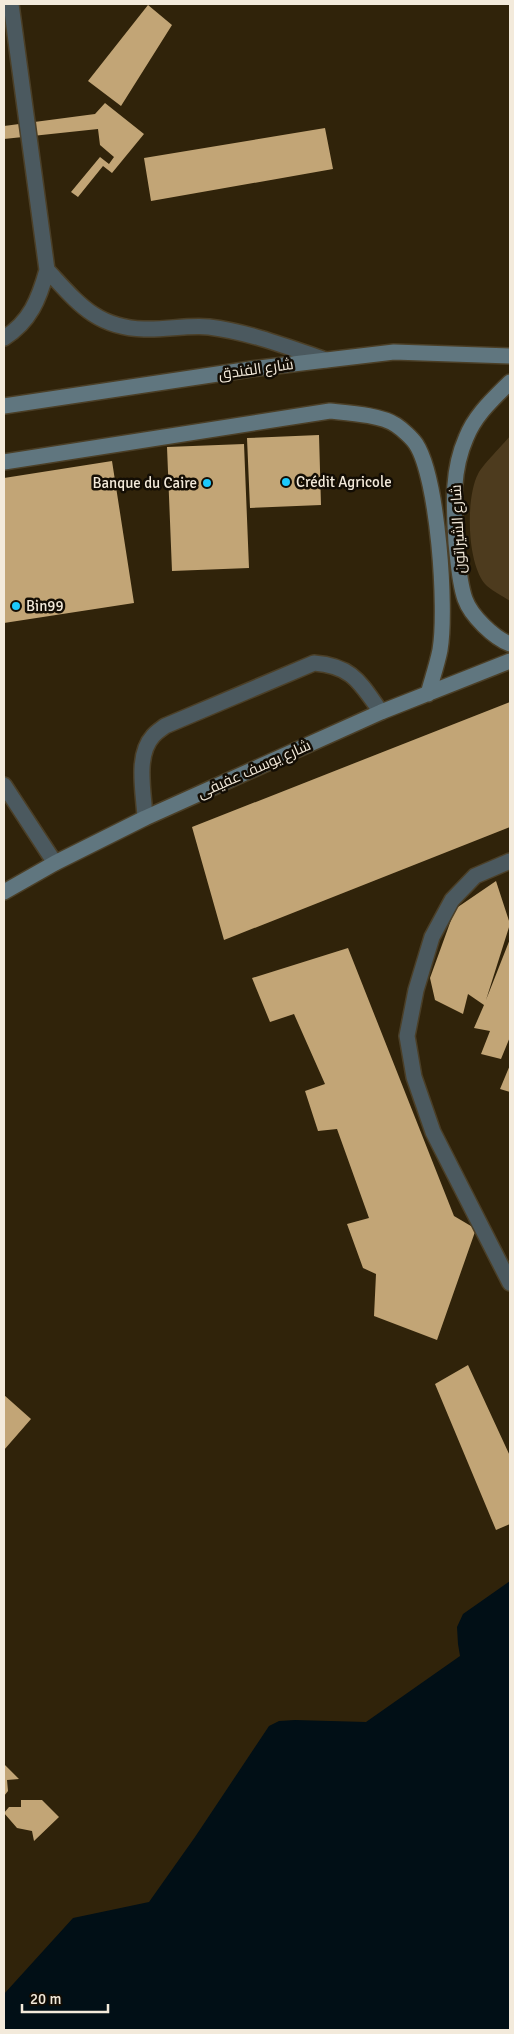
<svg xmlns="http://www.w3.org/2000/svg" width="514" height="2034" font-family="Signika,Cairo,sans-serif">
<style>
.green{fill:#4d3b1e}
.water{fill:#010f16}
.building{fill:#c2a576}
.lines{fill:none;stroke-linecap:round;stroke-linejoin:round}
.lane-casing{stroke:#4b3f27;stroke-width:18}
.street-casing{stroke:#4b3f27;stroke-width:18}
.secondary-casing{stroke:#4b3f27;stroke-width:18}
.lane{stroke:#4b595f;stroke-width:15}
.street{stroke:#4b595f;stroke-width:15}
.secondary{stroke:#60767f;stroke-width:15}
.poi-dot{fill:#1cc9fc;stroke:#130d04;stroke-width:2}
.labels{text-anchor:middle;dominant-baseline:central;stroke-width:5;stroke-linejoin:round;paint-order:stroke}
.street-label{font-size:15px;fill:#f3eadb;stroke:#130d04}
.poi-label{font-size:15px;fill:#f3eadb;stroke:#130d04;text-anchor:start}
</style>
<rect width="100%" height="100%" fill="#30230a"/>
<path class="green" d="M510,436V601C503,596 494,592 487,586C467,567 465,499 478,474C484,463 502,446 510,436Z"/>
<path class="water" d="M510,1581V2030H4V1994L73,1918L149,1902L195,1837L269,1726L279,1721L295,1720L366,1722L460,1656L458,1644L457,1627L463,1614Z"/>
<path class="building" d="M148,5L172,25L121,106L88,81Z
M105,103L144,134L112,173L103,166L78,197L71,192L100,157L109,164L114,157L100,145L98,129L4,139V126L95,114Z
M325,128L333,169L151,201L144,158Z
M319,435L321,505L250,508L247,438Z
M244,444L249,568L172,571L167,447Z
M112,461L134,603L4,623V478Z
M510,702V827L224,940L192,827Z
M496,881L510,924L486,1000L510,939V1037L501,1059L481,1054L490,1031L474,1028L484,1005L468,994L463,1014L435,1000L430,978L455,909Z
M348,948L454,1216L476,1229L437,1340L374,1316L376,1274L363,1268L347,1224L369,1218L337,1129L318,1131L305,1091L325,1084L294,1014L270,1022L252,978Z
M510,1065V1092L500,1089Z
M468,1365L510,1456V1524L496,1530L435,1384Z
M4,1395L31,1419L4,1450Z
M4,1764L19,1779L7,1780L8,1791L4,1796Z
M21,1800H42L59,1817L34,1841L32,1831L17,1828L4,1813L9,1807H21Z"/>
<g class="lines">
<g class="lane-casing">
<path id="lane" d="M47,270C77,302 96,328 144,329C165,330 187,325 209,327C249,332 288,347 326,360
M4,338C30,322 39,299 47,270L11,4
M145,818C144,793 135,756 153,736C156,732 161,729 165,726L314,663C353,666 360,683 381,712
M510,861L475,876L452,900L432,937L416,990L407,1036L414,1077L433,1132L510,1283"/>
</g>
<g class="street-casing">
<path id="street" d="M4,785L55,863"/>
</g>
<g class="secondary-casing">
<path id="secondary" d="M510,382C493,399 475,415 466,438C451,472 454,507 456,543C458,561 459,582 465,599C471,616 494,638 510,644
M4,406L251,369L394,352L510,356
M4,462L330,411C349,413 381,415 396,425C402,429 412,438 416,444C438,478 447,609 440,650C437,665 432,679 428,694
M4,892L55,863L145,818L381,712L510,661"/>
</g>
<use href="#lane" class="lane"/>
<use href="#street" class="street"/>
<use href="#secondary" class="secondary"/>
</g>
<g class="poi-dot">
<circle cx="286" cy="482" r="5"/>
<circle cx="207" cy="483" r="5"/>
<circle cx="16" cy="606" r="5"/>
</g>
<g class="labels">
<g class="street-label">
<text transform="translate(256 369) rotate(-8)">شارع الفندق</text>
<text transform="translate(458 529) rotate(-93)">شارع الشيراتون</text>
<text transform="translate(254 769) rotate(-24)">شارع يوسف عفيفى</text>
</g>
<g class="poi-label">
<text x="296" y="482">Crédit Agricole</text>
<text x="197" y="483" text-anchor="end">Banque du Caire</text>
<text x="26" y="606">Bin99</text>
</g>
</g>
<rect width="514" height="2034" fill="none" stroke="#f3eadb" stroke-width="10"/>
<path d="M22 2004v8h86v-8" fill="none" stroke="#f3eadb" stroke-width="2.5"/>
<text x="30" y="2004" font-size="15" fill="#f3eadb" stroke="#130d04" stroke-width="4" paint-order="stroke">20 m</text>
</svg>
